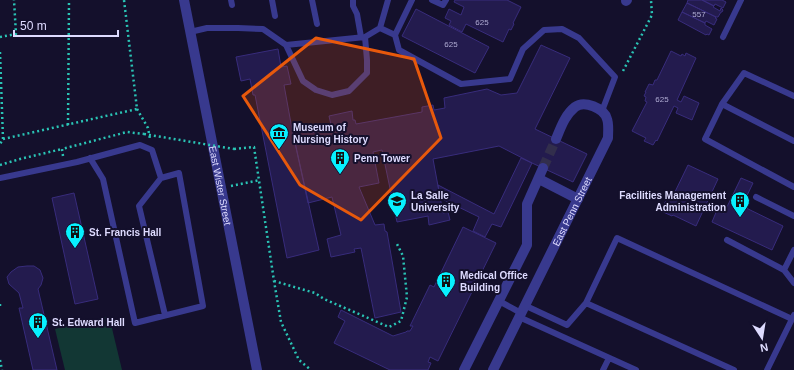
<svg xmlns="http://www.w3.org/2000/svg" width="794" height="370" font-family="Helvetica,sans-serif">
<style>
.park{fill:#123734}
.building{fill:#231b4e;stroke:#382c7c}
.lines{fill:none;stroke-linecap:round;stroke-linejoin:round}
.minor-tunnel{stroke:#322e4c;stroke-width:10;stroke-dasharray:10 5;stroke-linecap:butt}
.path{stroke:#2ac4b5;stroke-width:2.5;stroke-dasharray:2 3;stroke-linecap:butt}
.service{stroke:#38398e;stroke-width:6}
.minor{stroke:#38398e;stroke-width:10}
.path-bridge{stroke:#2ac4b5;stroke-width:2.5;stroke-dasharray:2 3;stroke-linecap:butt}
.marked{fill:#e8590c;fill-opacity:0.2;stroke:#e8590c;stroke-width:3;stroke-linejoin:round}
.labels{text-anchor:middle;dominant-baseline:central;stroke-width:4;stroke-linejoin:round;paint-order:stroke}
.number-label{font-size:8px;fill:#afabd3}
.poi-label{font-size:10px;font-weight:bold;fill:#dedbff;stroke:#14102c;text-anchor:start}
.street-label{font-size:10px;fill:#dedbff;stroke:#14102c}
</style>
<rect width="100%" height="100%" fill="#14102c"/>
<path class="park" d="M109,316L122,370H65L55,329Z"/>
<path class="building" d="M455,0H507L521,7L513,23L514,24L511,30L509,29L503,42L466,24L462,32L449,25L451,21L445,18L449,9L461,15L464,7L454,2Z
M688,0H702L714,6L713,7L720,11L721,8L723,10L722,12H721L718,17H716L687,3Z
M702,0H722L726,2L723,8L715,4L714,6Z
M687,3L716,17L715,18L717,19L714,25L706,21L705,23L682,12Z
M416,9L489,47L475,73L402,36Z
M682,12L705,23V25L712,29L709,35L707,34L706,35L678,20Z
M541,45L570,58L535,129L587,154L573,182L532,163L499,146L433,159L443,213L448,212L450,220L429,225L428,216L397,222L382,150L373,152L379,183L359,187L375,225L384,224L385,231L387,232L401,312L375,318L361,248L354,249L355,252L331,257L327,239L341,235L332,197L308,203L292,129L309,126L311,133L330,129V126L331,125L329,116L352,111L353,120H355L356,124L422,112V107L433,105L434,110L445,108L444,98L487,89L501,95L517,93Z
M278,49L281,67L287,66L291,84L284,85L292,129L319,250L287,258L255,95H253L250,79L241,81L236,57Z
M671,51L681,56L682,54L685,56L686,53L696,58L677,100L681,102L684,96L699,103L692,120L676,113L678,108L674,106L657,141L656,140L653,145L644,141L646,138L632,131L647,102L645,101L646,97L644,96L646,92H645L649,84L653,85L655,80H657Z
M521,158L532,163L501,227L492,224L485,237L473,231L479,217L440,198L438,185L494,214Z
M688,165L718,179L696,226L673,215L672,216L661,211L668,196L672,198Z
M741,178L753,183L742,206L783,226L772,250L712,222L717,210L724,213Z
M74,193L98,299L75,304L52,198Z
M463,227L496,243L438,361L430,357L428,362L431,363L428,370H390L334,343L345,321L338,317L341,310L393,336L406,332L407,331H410L413,326H410L430,285L434,287Z
M27,266H34L40,270L43,278L41,285L38,289L57,370H33L19,308H23L19,293L9,284L7,277L11,272L18,267Z"/>
<g class="lines">
<path class="minor-tunnel" d="M543,168L556,139"/>
<path class="path" d="M0,37L16,34L14,0
M0,52L3,139L0,144
M623,71L652,15L651,0
M137,109L148,128L150,139
M68,125L69,0
M3,139L137,109L124,0
M234,149L254,147L274,281L281,322L299,360L311,370
M63,156L62,149L127,132L144,134
M0,165L20,159L62,149
M231,186L260,180
M274,281L315,293L324,299L389,327L401,321L407,297L403,256L397,244
M0,304V308
M0,360L2,370"/>
<path class="service" d="M231,0L232,5
M272,0L275,16
M312,0L317,24
M353,0V6L357,14L361,37
M432,0L443,5L446,0
M380,28L395,35L412,0
M190,32L207,28H238L263,29L286,45L303,81L316,90L332,95L349,91L367,73V60L365,37L286,45
M395,35L399,50L461,84L510,79L523,49L544,30L562,29L579,38L615,77L602,111
M365,37L380,28L388,0
M723,37L741,0
M722,104L744,73L794,96
M794,141L722,104L705,139L794,187
M0,178L77,162L140,145L152,150L161,178L179,173L203,306L135,323L103,179L90,158
M161,178L139,206L165,315
M756,197L794,216
M727,240L784,270
M794,250L784,270L794,283
M499,301L521,313
M524,305L567,325L586,303
M519,317L636,370
M603,370L609,358
M734,370L586,303L617,238L792,319
M767,370L794,315"/>
<g class="minor">
<path id="s1" d="M184,0L257,370"/>
<path d="M626,1L627,0"/>
<path d="M539,179L578,199"/>
<path d="M464,370L527,245V204L543,168"/>
<path id="s2" d="M493,370L608,138C608,132 609,124 607,119C604,108 584,100 575,107C565,115 561,127 556,139"/>
</g>
<path class="path-bridge" d="M144,134L234,149"/>
</g>
<path class="marked" d="M316,38L414,59L441,138L361,220L300,185L243,96Z"/>
<defs>
<g id="museum-pin" transform="scale(1)"><path d="M0 17L-7.5 6A9.5 9.5 0 1 1 7.5 6Z" fill="#07f0ff" stroke="#14102c"/><path d="M0-6L6-3V-2H-6V-3ZM-5-1h2V3h-2ZM-1-1h2V3h-2ZM3-1h2V3H3ZM-6 4H6V6H-6Z" fill="#111"/></g>
<g id="building-pin" transform="scale(1)"><path d="M0 17L-7.5 6A9.5 9.5 0 1 1 7.5 6Z" fill="#07f0ff" stroke="#14102c"/><path d="M-4-6H4V6H1V3H-1V6H-4ZM-2.5-4.3h1.7v1.8h-1.7ZM.8-4.3h1.7v1.8H.8ZM-2.5-1h1.7V.8h-1.7ZM.8-1h1.7V.8H.8Z" fill="#111"/></g>
<g id="university-pin" transform="scale(1)"><path d="M0 17L-7.5 6A9.5 9.5 0 1 1 7.5 6Z" fill="#07f0ff" stroke="#14102c"/><path d="M0-5L7-2L0 1L-7-2ZM-4 1L0 2.5L4 1V4Q0 6-4 4Z" fill="#111"/></g>
</defs>
<g fill-rule="evenodd">
<use href="#museum-pin" x="279" y="133"/>
<use href="#building-pin" x="340" y="158"/>
<use href="#university-pin" x="397" y="201"/>
<use href="#building-pin" x="740" y="201"/>
<use href="#building-pin" x="75" y="232"/>
<use href="#building-pin" x="446" y="281"/>
<use href="#building-pin" x="38" y="322"/>
</g>
<g class="labels">
<g class="number-label">
<text x="699" y="14">557</text>
<text x="482" y="22">625</text>
<text x="451" y="44">625</text>
<text x="662" y="99">625</text>
</g>
<g class="poi-label">
<text x="293" y="127">Museum of<tspan x="293" dy="12">Nursing History</tspan></text>
<text x="354" y="158">Penn Tower</text>
<text x="411" y="195">La Salle<tspan x="411" dy="12">University</tspan></text>
<text x="726" y="195" text-anchor="end">Facilities Management<tspan x="726" dy="12">Administration</tspan></text>
<text x="89" y="232">St. Francis Hall</text>
<text x="460" y="275">Medical Office<tspan x="460" dy="12">Building</tspan></text>
<text x="52" y="322">St. Edward Hall</text>
</g>
<g class="street-label">
<text stroke="none"><textPath href="#s1" startOffset="189">East Wister Street</textPath></text>
<text stroke="none"><textPath href="#s2" startOffset="177">East Penn Street</textPath></text>
</g>
</g>
<g transform="translate(762 338) rotate(168)" stroke="#14102c" stroke-width="3" paint-order="stroke">
<path d="M0-3L7 15L0 10L-7 15Z" fill="#dedbff"/>
<text y="-6" font-size="11" font-weight="bold" text-anchor="middle" fill="#dedbff">N</text>
</g>
<path d="M14 30v6h104v-6" fill="none" stroke="#dedbff" stroke-width="2"/>
<text x="20" y="30" font-size="12" fill="#dedbff" stroke="#14102c" stroke-width="3" paint-order="stroke">50 m</text>
</svg>
